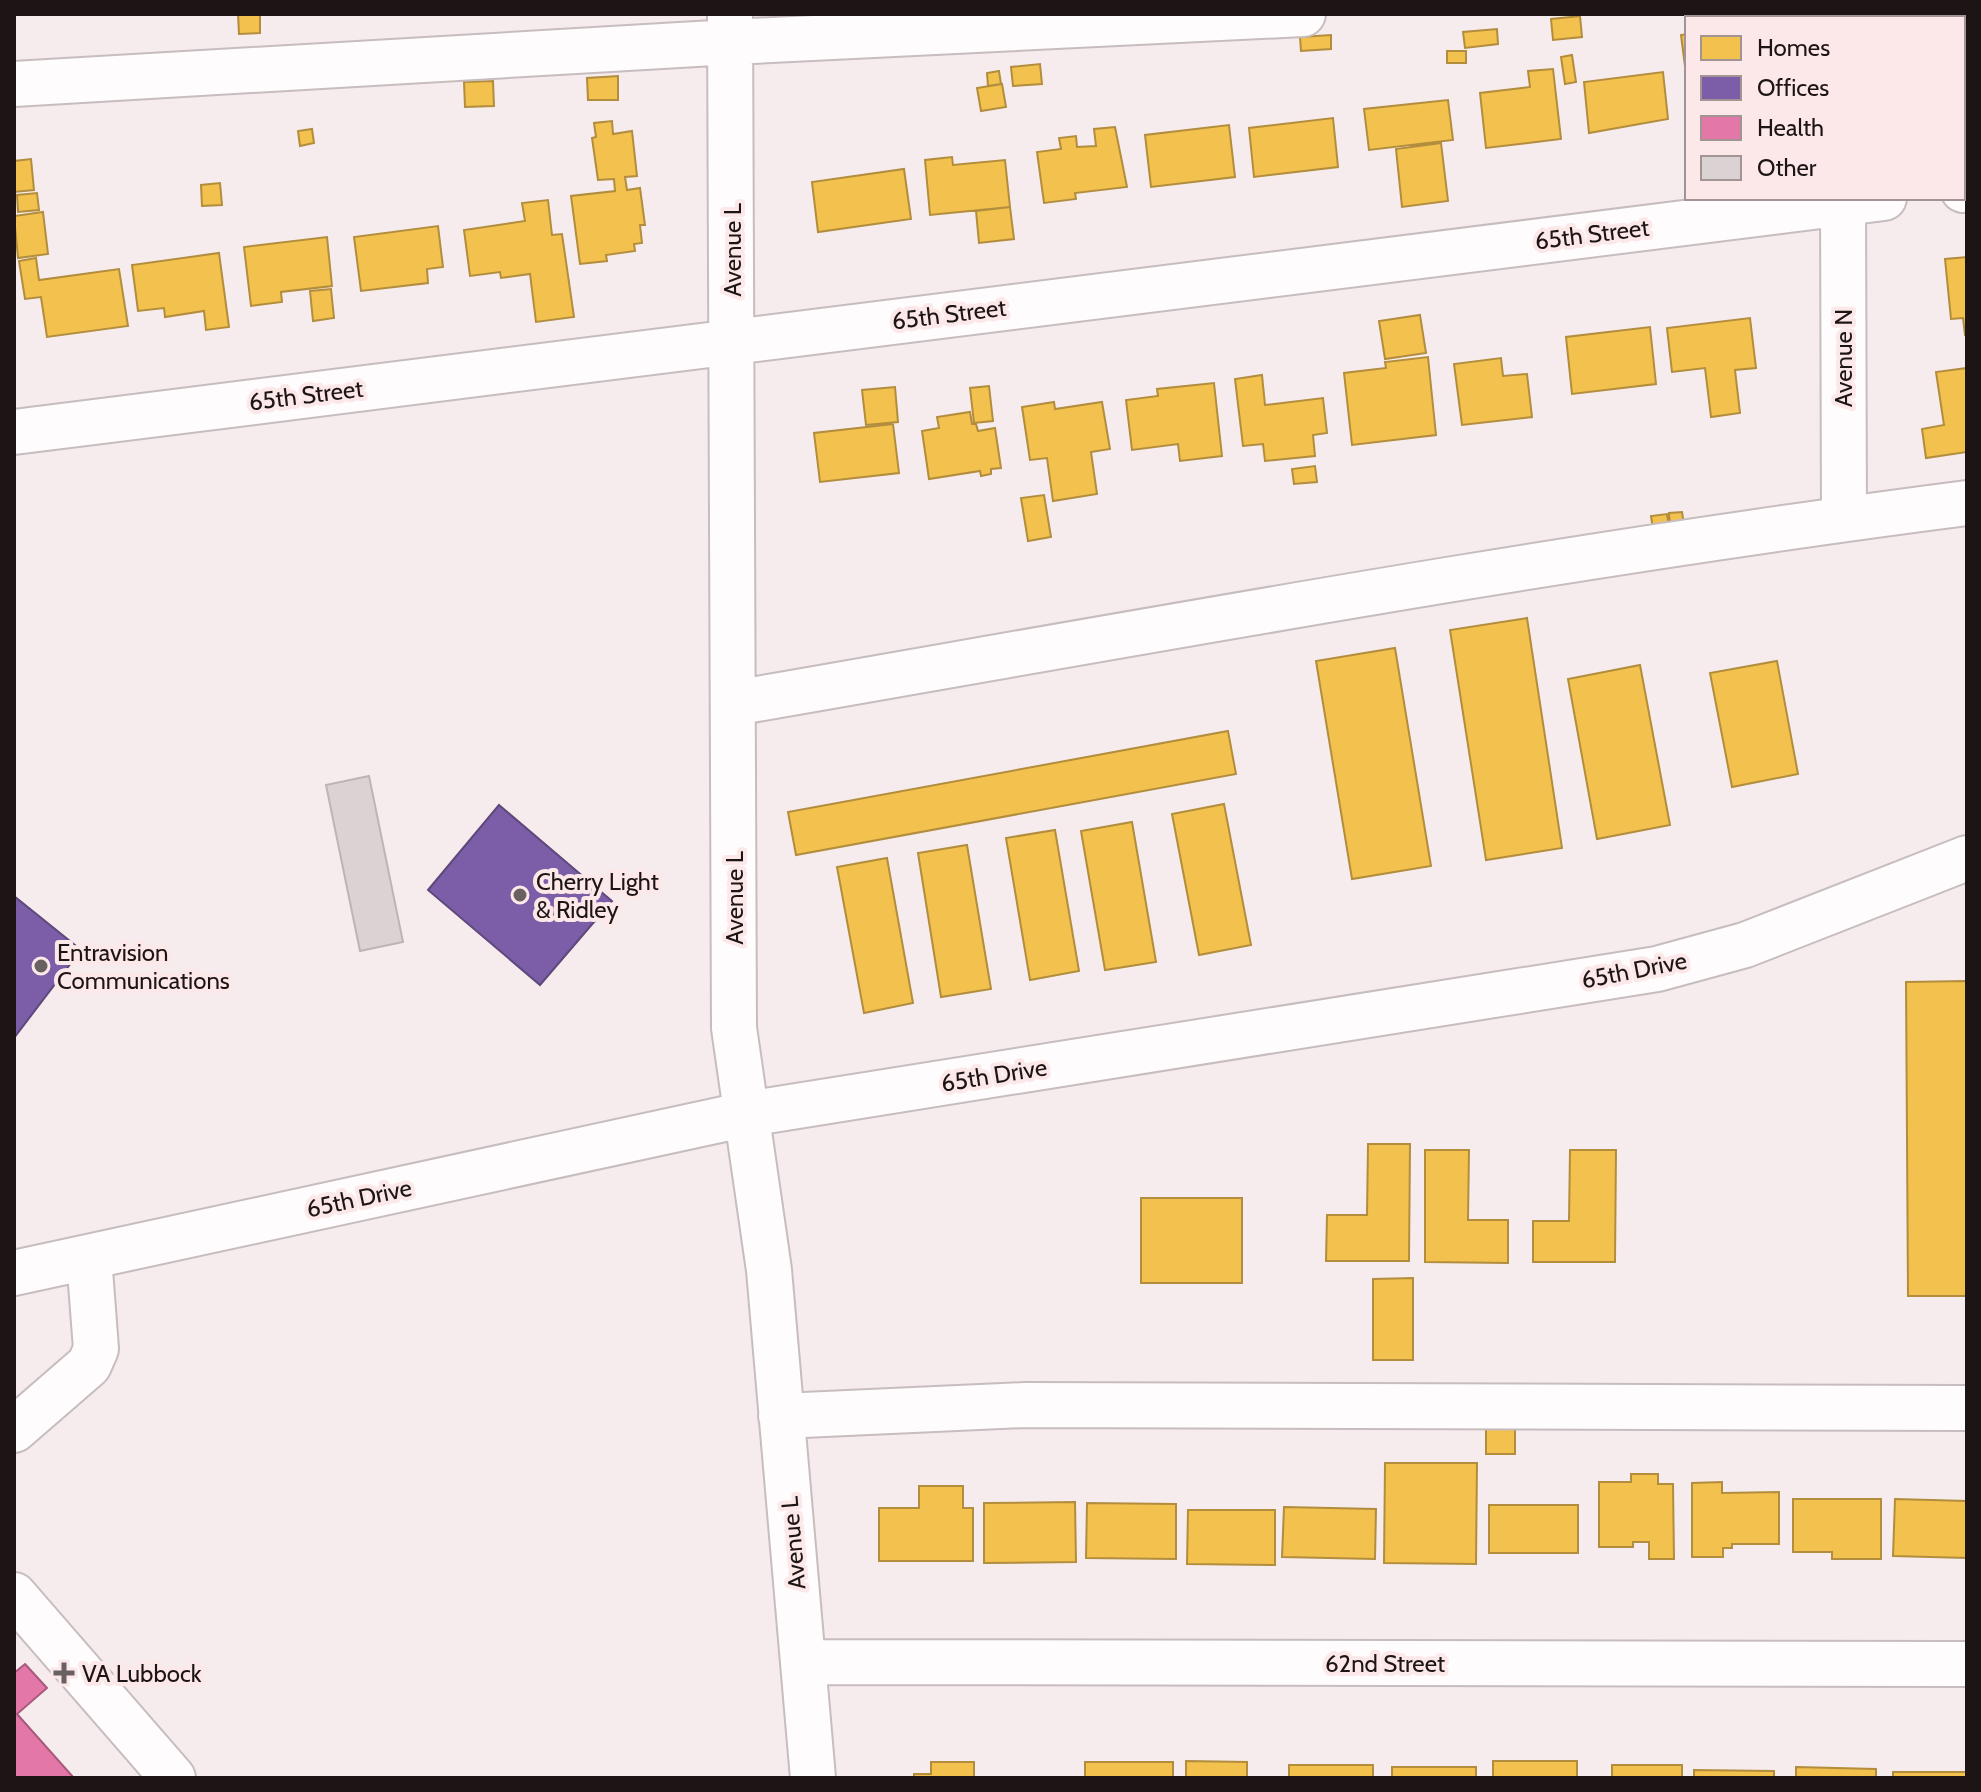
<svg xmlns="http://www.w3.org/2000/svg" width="1981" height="1792" font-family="Cabin,sans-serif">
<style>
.homes{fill:#f2c14e;stroke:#b28d3d;stroke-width:2}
.offices{fill:#7b5ea7;stroke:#5f487b;stroke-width:2}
.health{fill:#e377a8;stroke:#a85a7c;stroke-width:2}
.building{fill:#dbd2d4;stroke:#bdb4b7;stroke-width:2}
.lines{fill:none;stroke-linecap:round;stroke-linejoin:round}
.minor-casing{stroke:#c7bdbe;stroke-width:48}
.minor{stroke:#fefcfc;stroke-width:44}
.poi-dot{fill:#696061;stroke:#fce8e9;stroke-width:3}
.labels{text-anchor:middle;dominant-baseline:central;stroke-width:8;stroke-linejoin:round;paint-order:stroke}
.street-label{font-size:24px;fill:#1d1515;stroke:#fce8e9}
.poi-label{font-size:24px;fill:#1d1515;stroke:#fce8e9;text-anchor:start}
</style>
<rect width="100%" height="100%" fill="#f7eced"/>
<path class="homes" d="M238,14H260V33L239,34Z
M1580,16L1582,37L1553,40L1551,19Z
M1497,29L1498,44L1465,48L1463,32Z
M1963,30L1964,66H1967V122H1963Z
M1687,34V82L1681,35Z
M1331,35V49L1301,51L1300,37Z
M1447,51H1466V63H1447Z
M1572,55L1576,82L1565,84L1561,57Z
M1040,64L1042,84L1013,86L1011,67Z
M1553,69L1561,139L1486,148L1480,93L1530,87L1528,71Z
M999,71L1001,84L988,86L987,73Z
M1663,72L1668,119L1589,133L1584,82Z
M618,76V100H588L587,78Z
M493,81L494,106L465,107L464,82Z
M1002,84L1006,107L981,111L977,88Z
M1448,100L1453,140L1369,150L1364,109Z
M1333,118L1338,167L1254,177L1249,128Z
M612,121L613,134L632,131L637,176L625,177L627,190L640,188L645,225H640L642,243L634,244L635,251L606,255L607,261L580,264L571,196L615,191L614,179L598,180L592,138L596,137L594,123Z
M1229,125L1235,177L1151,187L1145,135Z
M1115,127L1127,187L1075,193L1076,199L1044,203L1037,152L1061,149L1059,138L1076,136L1077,147L1096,146L1094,129Z
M312,129L314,143L300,146L298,131Z
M1441,143L1448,201L1402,207L1396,149Z
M952,157L953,165L1005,160L1010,207L930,215L925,160Z
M31,159L34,190L14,192V161Z
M904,169L911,219L818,232L812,182Z
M220,183L222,205L202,206L201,185Z
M37,193L39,210L18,212L17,195Z
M548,200L552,235L562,234L574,317L536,322L530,274L501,278L500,272L470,276L464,230L525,221L522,203Z
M1010,207L1014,239L979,243L976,211Z
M43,212L48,254L18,258L14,216Z
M438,226L443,267L427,269L428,283L361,291L354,237Z
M327,237L332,286L281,292L282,302L251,306L244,247Z
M219,253L229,327L206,330L204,311L165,317L164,308L138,311L132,265Z
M1967,257V335H1965L1963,318L1951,319L1945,259Z
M36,258L39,280L119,269L128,326L47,337L41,297L25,299L19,261Z
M331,289L334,318L313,321L310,291Z
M1420,315L1426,353L1385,359L1379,321Z
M1750,318L1756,368L1735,370L1740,413L1711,417L1705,368L1672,372L1667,328Z
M1650,327L1656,384L1572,394L1566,337Z
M1428,357L1436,435L1352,445L1344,373L1386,368L1385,362Z
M1501,358L1503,376L1527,374L1532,417L1462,425L1454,364Z
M1967,368V452L1926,458L1922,429L1944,425L1936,372Z
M1262,375L1265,405L1323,398L1327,433L1313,435L1315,456L1265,461L1263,444L1243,446L1235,379Z
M1214,383L1222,456L1180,461L1178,444L1132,450L1126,400L1158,396L1157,389Z
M989,386L993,421L974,423L970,388Z
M895,387L898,422L866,425L862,390Z
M1054,402L1055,409L1102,402L1110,449L1091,452L1097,494L1053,501L1047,458L1030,460L1022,407Z
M970,412L972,424H976L978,431L995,428L1001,468L991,469V474L981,476L980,471L929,479L922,431L939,428L937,417Z
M893,424L899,473L820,482L814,433Z
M1315,466L1317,482L1294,484L1292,469Z
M1044,495L1051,537L1028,541L1021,498Z
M1682,512L1684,525L1670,526L1669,513Z
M1667,514L1669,526L1653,529L1651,516Z
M1527,618L1562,848L1486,860L1450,630Z
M1395,648L1431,866L1352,879L1316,661Z
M1777,661L1798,774L1732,787L1710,673Z
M1640,665L1670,825L1597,839L1568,679Z
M1228,731L1236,774L796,855L788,812Z
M1224,804L1251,945L1199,955L1172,814Z
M1132,822L1156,962L1105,970L1081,831Z
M1055,830L1079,971L1030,980L1006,838Z
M967,845L991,989L941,997L918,853Z
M887,858L913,1003L864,1013L837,867Z
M1966,981L1967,1296H1908L1906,982Z
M1368,1144H1410L1409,1261H1326L1327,1215H1367Z
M1425,1150H1469L1468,1220H1508V1263L1425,1262Z
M1570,1150H1616L1615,1262H1533V1221H1569Z
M1141,1198H1242V1283H1141Z
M1413,1278V1360H1373V1279Z
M1486,1427H1515V1454H1486Z
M1385,1463H1477L1476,1564L1384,1563Z
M1631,1474H1658V1484H1673L1674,1559H1649V1542H1633V1547H1599V1482H1631Z
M1722,1482V1493L1779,1492V1544H1732V1548H1723V1557H1692V1483Z
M919,1486H963V1508H973V1561H879V1508H919Z
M1793,1499H1881V1559H1832V1552H1793Z
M1895,1499L1967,1501V1558L1893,1556Z
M1075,1502L1076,1562L984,1563V1503Z
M1087,1503L1176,1504V1559L1086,1558Z
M1489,1505H1578V1553H1489Z
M1284,1507L1376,1509L1375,1559L1282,1557Z
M1188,1510H1275V1565L1187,1564Z
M1186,1761L1247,1762V1778H1186Z
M1493,1761H1577V1778H1493Z
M931,1762H974V1778H914V1774H931Z
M1085,1762H1173V1778H1085Z
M1289,1765H1373V1778H1289Z
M1612,1765H1682V1778H1612Z
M1392,1767H1476V1778H1392Z
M1796,1767L1876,1769V1778H1796Z
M1694,1770L1774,1771V1778H1694Z
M1893,1772H1967V1778H1893Z"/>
<path class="offices" d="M499,805L612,901L540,985L428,890Z
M14,896L81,950L14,1038Z"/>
<path class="health" d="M25,1664L47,1688L17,1714L74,1778H14V1673Z"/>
<path class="building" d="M369,776L403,942L360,951L326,785Z"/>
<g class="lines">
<g class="minor-casing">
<path id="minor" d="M730,14L734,1028L769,1270L813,1778
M1843,18V14
M14,84L731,42L1303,14
M1963,190L1967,189
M1843,198L1844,518
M14,432L1884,198
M734,703C1144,632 1554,556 1967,503
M14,1273L747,1114L1657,969L1745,945L1967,858
M781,1416L1025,1405L1967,1408
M14,1430L89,1365L96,1349L89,1257
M14,1595L173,1778
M803,1662L1967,1664"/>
</g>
<use href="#minor" class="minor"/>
</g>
<g class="poi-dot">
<circle cx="520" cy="895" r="8"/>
<circle cx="41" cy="966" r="8"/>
<path d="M60 1661h8v8h8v8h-8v8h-8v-8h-8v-8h8z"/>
</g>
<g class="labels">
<g class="street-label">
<text transform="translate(1592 234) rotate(-7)">65th Street</text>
<text transform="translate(732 250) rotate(-90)">Avenue L</text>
<text transform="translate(949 314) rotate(-7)">65th Street</text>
<text transform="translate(1843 358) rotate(-90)">Avenue N</text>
<text transform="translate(306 395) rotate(-7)">65th Street</text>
<text transform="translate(734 898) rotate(-90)">Avenue L</text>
<text transform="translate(1634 970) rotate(-11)">65th Drive</text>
<text transform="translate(994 1075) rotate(-9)">65th Drive</text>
<text transform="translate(359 1198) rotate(-12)">65th Drive</text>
<text transform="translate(793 1543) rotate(-95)">Avenue L</text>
<text x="1385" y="1663">62nd Street</text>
</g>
<g class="poi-label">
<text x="536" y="881">Cherry Light<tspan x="536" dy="28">&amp; Ridley</tspan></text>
<text x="57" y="952">Entravision<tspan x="57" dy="28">Communications</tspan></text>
<text x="82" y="1673">VA Lubbock</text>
</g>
</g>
<rect width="1981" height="1792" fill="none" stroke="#1d1515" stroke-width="32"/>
<rect x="1685" y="16" width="280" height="184" fill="#fce8e9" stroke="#a39494" stroke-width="2"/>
<rect x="1701" y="36" width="40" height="24" fill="#f2c14e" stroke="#a39494" stroke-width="2"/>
<text x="1757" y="56" font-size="24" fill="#1d1515">Homes</text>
<rect x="1701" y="76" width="40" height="24" fill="#7b5ea7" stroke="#a39494" stroke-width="2"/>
<text x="1757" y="96" font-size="24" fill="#1d1515">Offices</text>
<rect x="1701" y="116" width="40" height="24" fill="#e377a8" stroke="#a39494" stroke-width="2"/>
<text x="1757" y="136" font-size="24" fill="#1d1515">Health</text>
<rect x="1701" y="156" width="40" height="24" fill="#dbd2d4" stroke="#a39494" stroke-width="2"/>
<text x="1757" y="176" font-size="24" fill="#1d1515">Other</text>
</svg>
